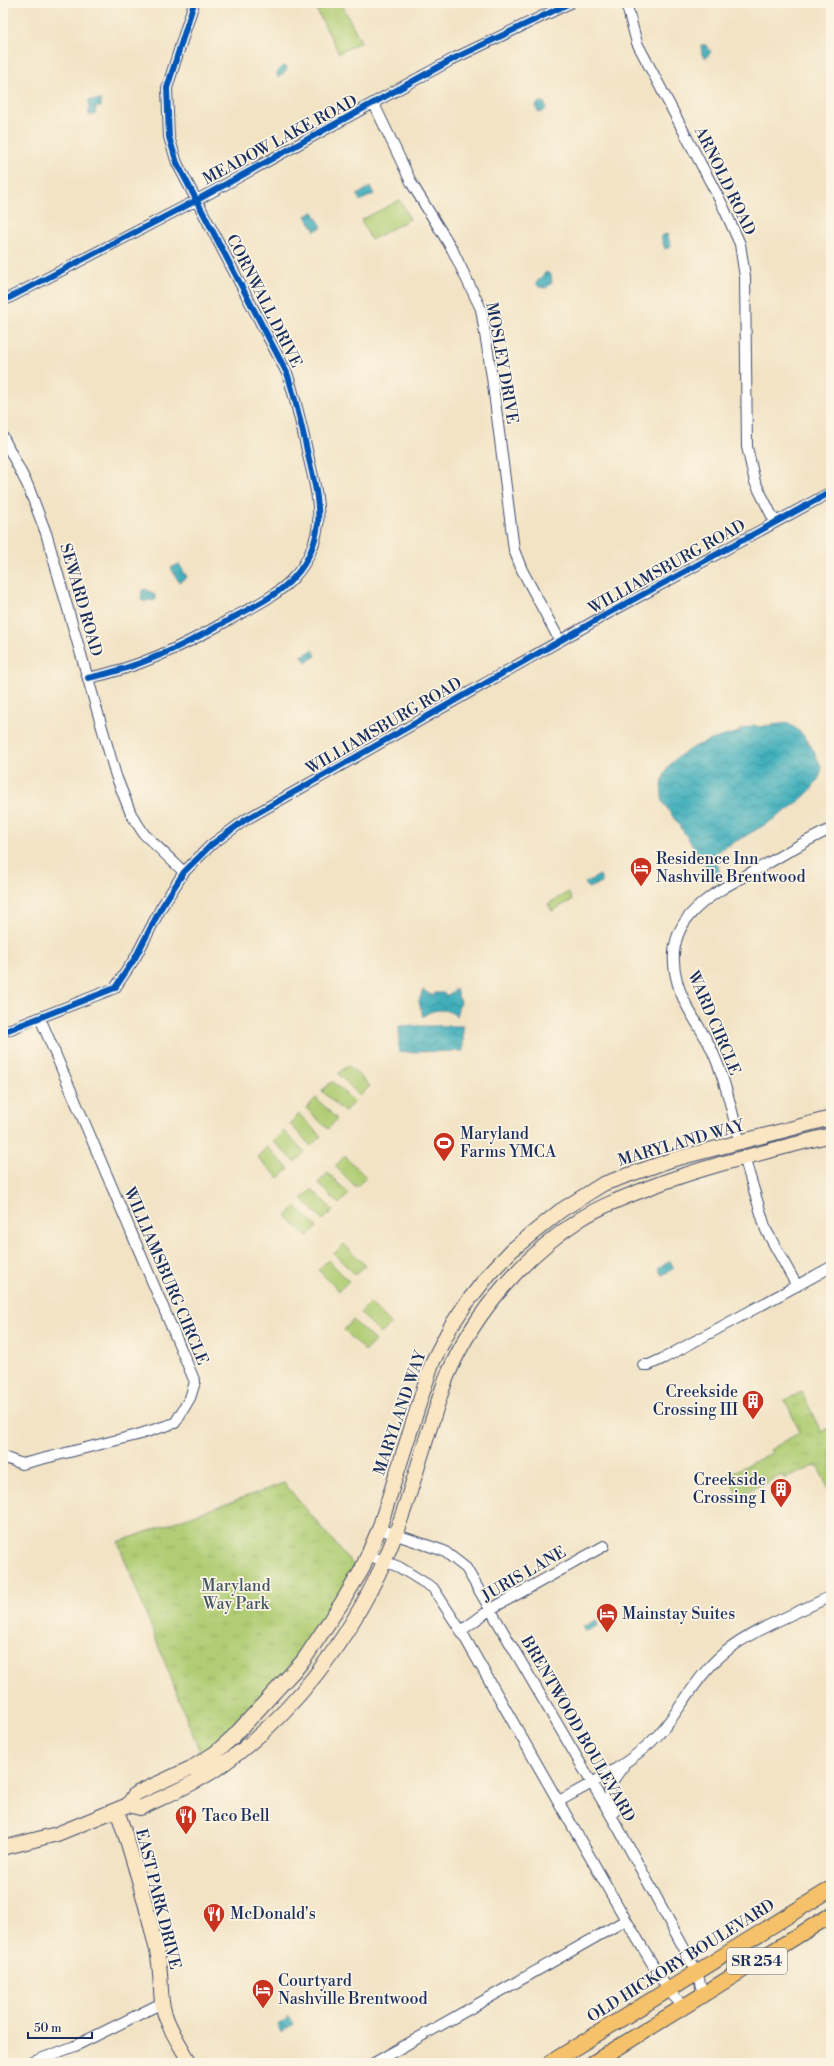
<svg xmlns="http://www.w3.org/2000/svg" width="834" height="2066" font-family="'Libre Bodoni',serif">
<style>
.green{fill:#b0cd74;stroke:#667e69}
.park{fill:url(#park-tufts);stroke:#667e69}
.water{fill:url(#water-waves);stroke:#2d6f8c}
.lines{fill:none;stroke-linecap:round;stroke-linejoin:round}
.street-casing{stroke:#3b4a6d;stroke-width:12}
.secondary-casing{stroke:#3b4a6d;stroke-width:16}
.primary-casing{stroke:#3b4a6d;stroke-width:17}
.street{stroke:#fff;stroke-width:10}
.secondary{stroke:#fbe6c4;stroke-width:14}
.primary{stroke:#f5c16b;stroke-width:15}
.cycleway-casing{stroke:#fcf5e5;stroke-width:8}
.cycleway{stroke:#0057b8;stroke-width:6}
.labels{text-anchor:middle;dominant-baseline:central;stroke-width:3.5;stroke-linejoin:round;paint-order:stroke}
.shield{fill:#fcf5e5;stroke:#5e6a86;stroke-width:1}
.shield-label{font-size:15px;font-weight:bold;fill:#1b2f5e}
.street-label{font-size:16px;fill:#1b2f5e;stroke:#fcf5e5}
.poi-label{font-size:16px;fill:#1b2f5e;stroke:#fcf5e5;text-anchor:start}
.park-label{font-size:16px;fill:#405664;stroke:#fcf5e5}
</style>
<defs>
<pattern id="park-tufts" width="24" height="20" patternUnits="userSpaceOnUse"><rect width="24" height="20" fill="#b0cd74"/><path d="M3 7l-1-3M5 7V3M7 7l1-3M15 17l-1-3M17 17v-4M19 17l1-3" fill="none" stroke="#97b067"/></pattern>
<pattern id="water-waves" width="16" height="10" patternUnits="userSpaceOnUse"><rect width="16" height="10" fill="#3fafbb"/><path d="M0 5q4-4 8 0t8 0" fill="none" stroke="#348f9b"/></pattern>
</defs>
<rect width="100%" height="100%" fill="#fcf5e5"/>
<filter id="ink" filterUnits="userSpaceOnUse"><feTurbulence type="fractalNoise" baseFrequency=".025" numOctaves="2"/><feDisplacementMap in="SourceGraphic" scale="8" xChannelSelector="R" yChannelSelector="G"/><feConvolveMatrix kernelMatrix="1 2 1 2 8 2 1 2 1" color-interpolation-filters="sRGB"/></filter>
<filter id="wash" filterUnits="userSpaceOnUse"><feTurbulence type="fractalNoise" baseFrequency=".012" numOctaves="4" result="noise"/><feDisplacementMap in="SourceGraphic" scale="16" xChannelSelector="R" yChannelSelector="G"/><feGaussianBlur stdDeviation="0.9" result="paint"/><feColorMatrix in="noise" values="0 0 0 0 0 0 0 0 0 0 0 0 0 0 0 0 0 1.4 0 .05"/><feComposite in="paint" operator="in"/></filter>
<g filter="url(#wash)">
<rect width="100%" height="100%" fill="#f2e3c5"/>
<path class="green" d="M333,3H341L361,42L339,53L317,11Z
M400,200L410,219L371,240L361,220Z
M568,892L572,900L552,911L548,904Z
M348,1065L370,1086L360,1096L338,1074Z
M332,1081L354,1102L344,1112L322,1091Z
M316,1098L337,1119L328,1129L306,1108Z
M299,1114L321,1136L311,1146L290,1124Z
M283,1131L305,1152L295,1162L273,1141Z
M267,1147L289,1169L279,1178L257,1157Z
M345,1156L366,1177L356,1187L335,1166Z
M328,1173L349,1194L339,1204L318,1183Z
M312,1189L333,1210L323,1220L302,1199Z
M296,1206L317,1227L307,1237L286,1216Z
M344,1244L365,1265L356,1275L334,1254Z
M328,1260L349,1281L339,1291L318,1270Z
M370,1303L391,1324L381,1334L360,1313Z
M353,1320L375,1341L365,1351L344,1330Z"/>
<path class="park" d="M802,1392L821,1432L831,1427V1494L817,1465L784,1479L782,1475L738,1496L727,1475L772,1453L770,1450L800,1432L785,1400Z
M284,1483L355,1567L320,1635L268,1700L201,1755L118,1542Z"/>
<path class="water" d="M701,45H706L711,52L706,58L702,55Z
M283,66L287,68L286,71L278,78L277,73Z
M89,100H101V107H96L95,115H89Z
M536 107a5 5 0 1 1 10 0a5 5 0 1 1-10 0Z
M370,187L374,194L360,201L357,195Z
M313,212L322,227L315,231L306,216Z
M667,234L671,247L665,249L661,236Z
M546,272L551,275L552,283L546,288L539,287L536,283Z
M179,564L187,577L179,582L171,568Z
M146,589L154,594L156,599L154,601L148,600L146,602L141,600L142,590Z
M313,650L316,656L306,662L302,656Z
M786,723C800,729 806,737 813,750C816,756 821,763 821,770C819,800 740,838 715,853L720,874L712,880L703,860L663,802C653,754 703,742 739,732L741,729L755,725L758,727Z
M600,875L602,883L588,888L585,883Z
M456,989L460,1002L456,1016C448,1008 431,1008 423,1017L419,1001L423,990L431,995H435V993H444L445,995H448Z
M399,1026H463V1051L399,1052Z
M670,1261L674,1268L662,1275L658,1269Z
M596,1620L598,1625L586,1632L583,1627Z
M288,2016L294,2024L281,2032L277,2025L286,2020Z"/>
</g>
<g filter="url(#ink)">
<g class="lines">
<g class="street-casing">
<path id="street" d="M626,3L637,43L722,204L740,244L745,277L747,447L755,482L775,522
M374,104L412,184L452,249L481,309L492,377L514,550L522,570L560,641
M3,301L197,200L455,58L570,3
M3,437L28,486L46,533L116,776L131,814L144,834L184,872
M88,678C138,668 181,647 225,622C248,609 277,597 295,576C308,562 316,542 318,524C320,501 313,477 308,455C302,427 296,400 287,373L177,163L169,137L167,88L194,3
M3,1032L115,988L135,958L161,908L184,872L211,845L245,820L607,614L831,492
M740,1144C732,1111 725,1078 711,1048C700,1026 683,1005 677,981C659,915 718,891 765,865C786,853 808,839 831,829
M744,1157L766,1230L797,1286
M643,1365H649L664,1358L831,1267
M3,1457L22,1464L137,1435L175,1423L190,1398L195,1382L40,1018
M379,1529L444,1551L466,1568L620,1831L697,1972L703,1994
M368,1555L399,1567L433,1588L461,1631L626,1920L668,1990L683,2006
M461,1631L491,1609L604,1546
M559,1801C594,1782 632,1763 659,1734C682,1708 697,1675 724,1653C753,1629 797,1613 831,1596
M615,1811C605,1790 609,1784 623,1767
M30,2063L75,2046L162,2003
M374,2063L626,1920"/>
</g>
<g class="secondary-casing">
<path id="secondary" d="M128,1805L140,1808C167,1795 197,1783 222,1765C293,1715 348,1641 384,1562C404,1517 417,1467 432,1421C438,1404 442,1387 449,1372C476,1310 526,1254 582,1218C603,1205 625,1197 648,1188C707,1165 770,1151 831,1135
M117,1810C133,1856 146,1903 157,1951C161,1968 160,1985 162,2002C165,2024 180,2044 190,2063
M3,1848L57,1834L128,1805L135,1794L193,1767L215,1753L233,1737L303,1661L341,1604L361,1571L379,1529L432,1363L451,1326L465,1305L490,1273L512,1250L560,1211L603,1184L671,1160L831,1118"/>
</g>
<g class="primary-casing">
<path id="primary" d="M550,2063L831,1889
M593,2063L831,1915"/>
</g>
<use href="#street" class="street"/>
<use href="#secondary" class="secondary"/>
<use href="#primary" class="primary"/>
<g class="cycleway-casing">
<path id="cycleway" d="M3,301L197,200L455,58L570,3
M88,678C138,668 181,647 225,622C248,609 277,597 295,576C308,562 316,542 318,524C320,501 313,477 308,455C302,427 296,400 287,373L177,163L169,137L167,88L194,3
M3,1032L115,988L135,958L161,908L184,872L211,845L245,820L607,614L831,492"/>
</g>
<use href="#cycleway" class="cycleway"/>
</g>
</g>
<defs>
<g id="hotel-pin" transform="scale(1.15)"><path d="M0 17L-7.5 6A9.5 9.5 0 1 1 7.5 6Z" fill="#c8321e" stroke="#fcf5e5"/><path d="M-6-4.5h1.5V1H6V5H4.5V3h-9V5H-6ZM-4 0a1.8 1.8 0 1 1 3.6 0ZM.5 0V-2.5h3Q6-2.5 6 0Z" fill="#fff"/></g>
<g id="stadium-pin" transform="scale(1.15)"><path d="M0 17L-7.5 6A9.5 9.5 0 1 1 7.5 6Z" fill="#c8321e" stroke="#fcf5e5"/><path d="M0-5a6.5 5 0 1 0 0 10a6.5 5 0 1 0 0-10ZM-3.5-1.8h7v3.6h-7Z" fill="#fff"/></g>
<g id="building-pin" transform="scale(1.15)"><path d="M0 17L-7.5 6A9.5 9.5 0 1 1 7.5 6Z" fill="#c8321e" stroke="#fcf5e5"/><path d="M-4-6H4V6H1V3H-1V6H-4ZM-2.5-4.3h1.7v1.8h-1.7ZM.8-4.3h1.7v1.8H.8ZM-2.5-1h1.7V.8h-1.7ZM.8-1h1.7V.8H.8Z" fill="#fff"/></g>
<g id="restaurant-pin" transform="scale(1.15)"><path d="M0 17L-7.5 6A9.5 9.5 0 1 1 7.5 6Z" fill="#c8321e" stroke="#fcf5e5"/><path d="M-5-6h1v4h1v-4h1v4h1v-4h1v5L-1.5 .5V6h-2V.5L-5-1ZM5-6V6H3V1.5H1.5Q1.5-4 5-6Z" fill="#fff"/></g>
</defs>
<g fill-rule="evenodd">
<use href="#hotel-pin" x="641" y="868"/>
<use href="#stadium-pin" x="444" y="1143"/>
<use href="#building-pin" x="753" y="1401"/>
<use href="#building-pin" x="781" y="1489"/>
<use href="#hotel-pin" x="607" y="1614"/>
<use href="#restaurant-pin" x="186" y="1816"/>
<use href="#restaurant-pin" x="214" y="1914"/>
<use href="#hotel-pin" x="263" y="1990"/>
</g>
<g class="labels">
<rect class="shield" x="727" y="1948" width="60" height="26" rx="3"/>
<g class="shield-label">
<text x="757" y="1961">SR 254</text>
</g>
<g class="street-label">
<text transform="translate(280 140) rotate(-28)">MEADOW LAKE ROAD</text>
<text transform="translate(725 181) rotate(64)">ARNOLD ROAD</text>
<text transform="translate(264 301) rotate(63)">CORNWALL DRIVE</text>
<text transform="translate(502 363) rotate(80)">MOSLEY DRIVE</text>
<text transform="translate(667 567) rotate(-29)">WILLIAMSBURG ROAD</text>
<text transform="translate(81 600) rotate(74)">SEWARD ROAD</text>
<text transform="translate(384 726) rotate(-30)">WILLIAMSBURG ROAD</text>
<text transform="translate(714 1023) rotate(67)">WARD CIRCLE</text>
<text transform="translate(681 1143) rotate(-16)">MARYLAND WAY</text>
<text transform="translate(166 1276) rotate(67)">WILLIAMSBURG CIRCLE</text>
<text transform="translate(400 1413) rotate(-71)">MARYLAND WAY</text>
<text transform="translate(524 1574) rotate(-30)">JURIS LANE</text>
<text transform="translate(578 1729) rotate(60)">BRENTWOOD BOULEVARD</text>
<text transform="translate(158 1899) rotate(76)">EAST PARK DRIVE</text>
<text transform="translate(681 1961) rotate(-32)">OLD HICKORY BOULEVARD</text>
</g>
<g class="poi-label">
<text x="656" y="859">Residence Inn<tspan x="656" dy="18">Nashville Brentwood</tspan></text>
<text x="460" y="1134">Maryland<tspan x="460" dy="18">Farms YMCA</tspan></text>
<text x="738" y="1392" text-anchor="end">Creekside<tspan x="738" dy="18">Crossing III</tspan></text>
<text x="766" y="1480" text-anchor="end">Creekside<tspan x="766" dy="18">Crossing I</tspan></text>
<text x="622" y="1614">Mainstay Suites</text>
<text x="202" y="1816">Taco Bell</text>
<text x="230" y="1914">McDonald's</text>
<text x="278" y="1981">Courtyard<tspan x="278" dy="18">Nashville Brentwood</tspan></text>
</g>
<g class="park-label">
<text x="236" y="1586">Maryland<tspan x="236" dy="18">Way Park</tspan></text>
</g>
</g>
<rect width="834" height="2066" fill="none" stroke="#fcf5e5" stroke-width="16"/>
<path d="M28 2032v6h64v-6" fill="none" stroke="#1b2f5e" stroke-width="2"/>
<text x="34" y="2032" font-size="12" fill="#1b2f5e" stroke="#fcf5e5" stroke-width="3" paint-order="stroke">50 m</text>
</svg>
